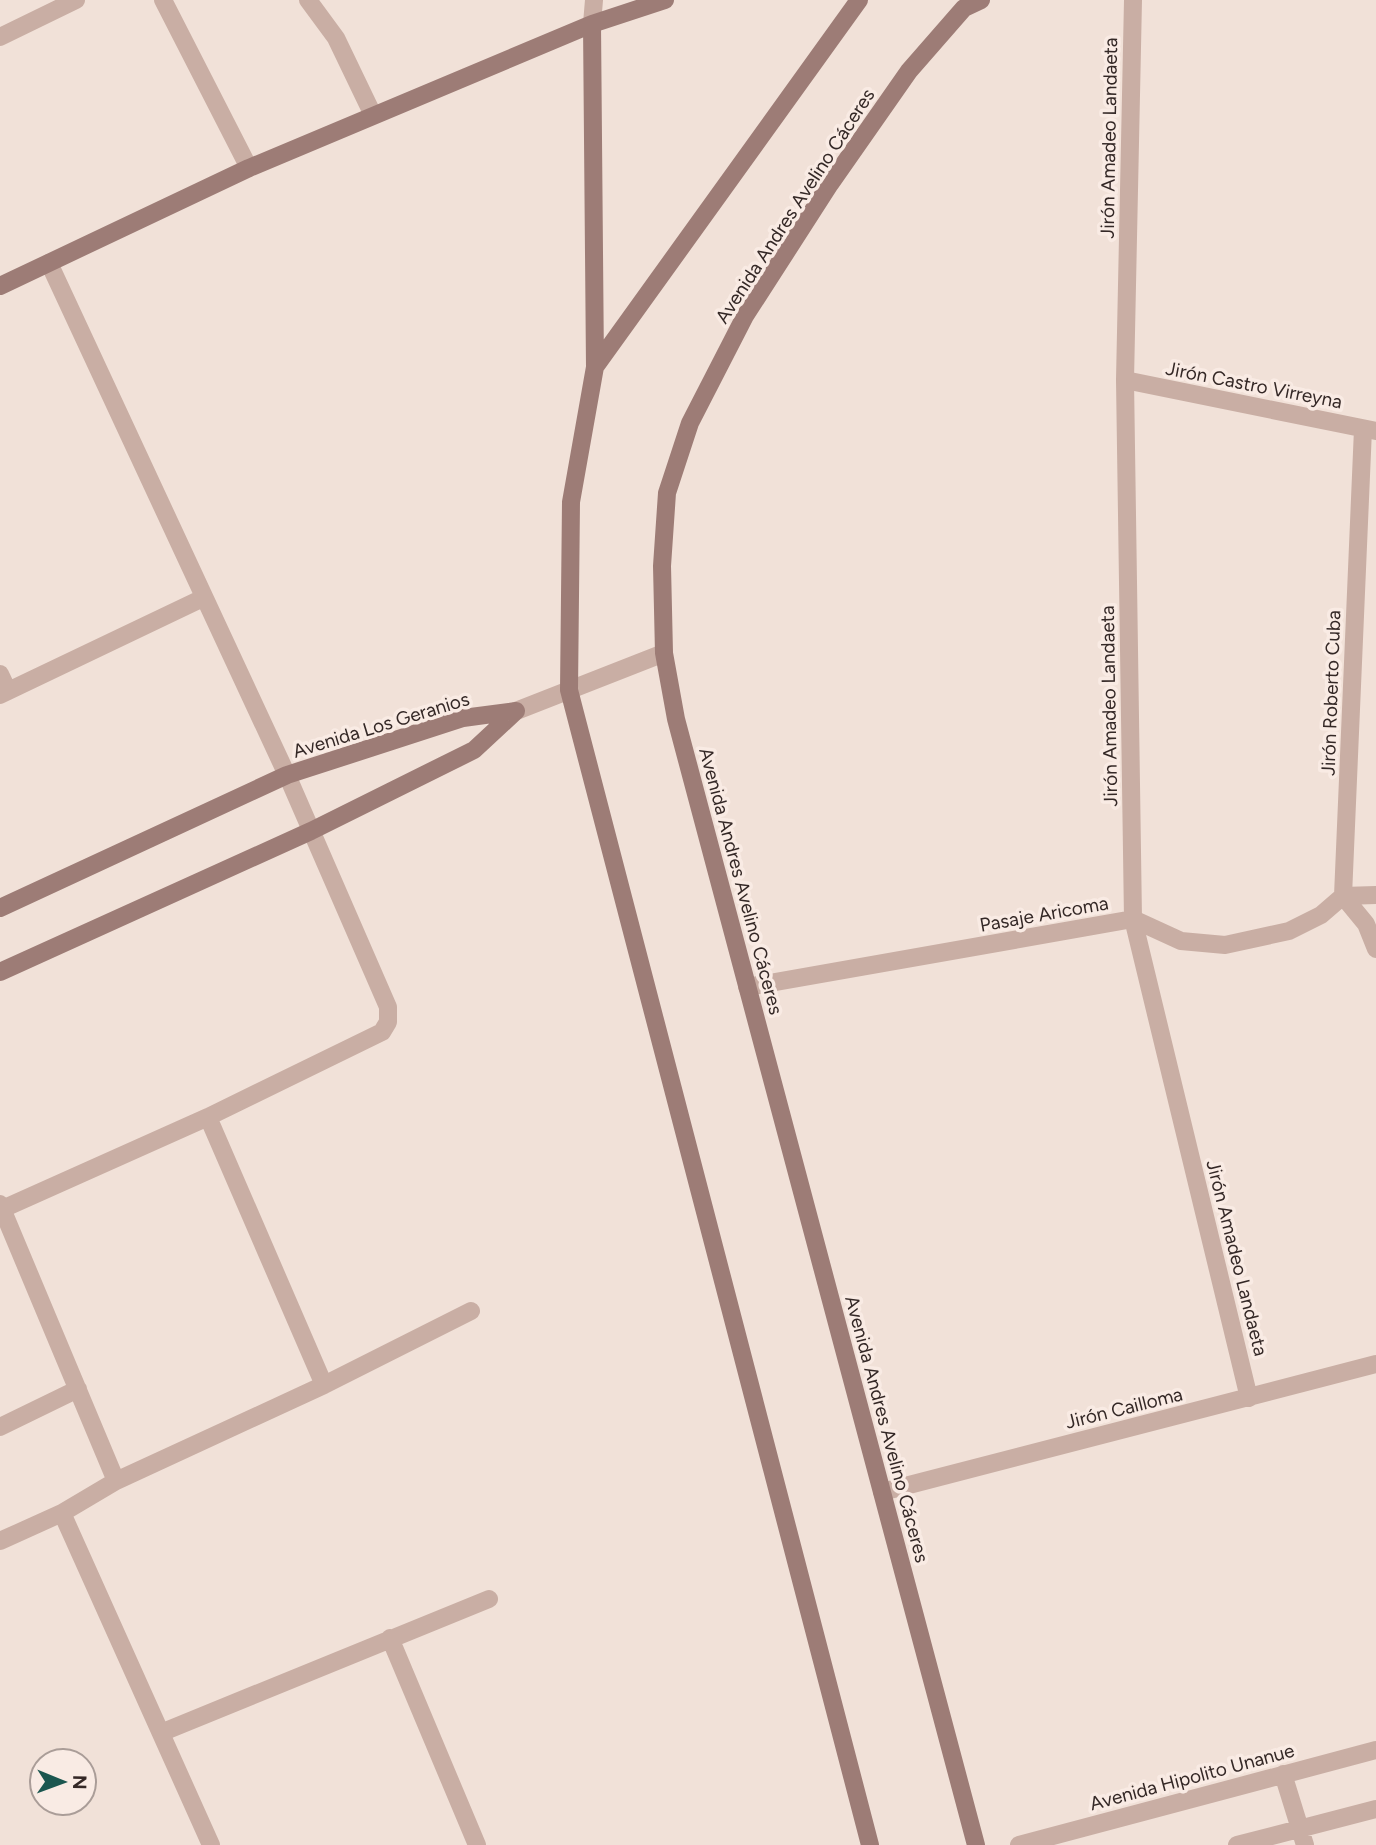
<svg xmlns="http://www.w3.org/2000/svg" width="1376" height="1845" font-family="Figtree,sans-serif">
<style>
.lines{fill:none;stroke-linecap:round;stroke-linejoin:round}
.street{stroke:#c9aea4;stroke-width:18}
.secondary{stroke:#9d7c76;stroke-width:18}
.labels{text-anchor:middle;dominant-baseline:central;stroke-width:7;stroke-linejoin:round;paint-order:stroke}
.street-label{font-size:19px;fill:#342826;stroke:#f9ebe4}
</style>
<rect width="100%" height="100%" fill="#f1e1d8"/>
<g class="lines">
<path class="street" d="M163,0L249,168
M308,0L336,38L373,115
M1133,0L1125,380L1133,919L1249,1398
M592,24L594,0
M0,37L76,0
M1125,380L1376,431
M1363,429L1343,896L1366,924L1376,949
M0,674L8,691
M0,695L203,598
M516,711L664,653
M747,987L1133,919L1181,941L1225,945L1289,931L1321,915L1343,896L1376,895
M208,1117L324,1385
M0,1204L116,1481
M0,1210L208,1117L382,1032L388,1022V1007L287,775L49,263
M0,1427L78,1389
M882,1492L1376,1364
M62,1513L211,1845
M0,1541L62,1513L116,1481L324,1385L471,1311
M390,1638L477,1845
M163,1732L489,1599
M1283,1774L1305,1845
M1019,1845L1376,1750
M1237,1845L1376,1809"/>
<path class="secondary" d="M859,0L595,367L571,502L569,690L870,1845
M592,24L595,367
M0,286L249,168L592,24L665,0
M0,908L287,775L463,718L516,711
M0,972L311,831L474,750L516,711
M976,1845L676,719L664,653L662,566L667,493L690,423L745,316L830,184L909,71L964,8L981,0"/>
</g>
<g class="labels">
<g class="street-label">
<text transform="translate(1109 138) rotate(-89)">Jirón Amadeo Landaeta</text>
<text transform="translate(795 206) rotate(-57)">Avenida Andres Avelino Cáceres</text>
<text transform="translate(1254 385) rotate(11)">Jirón Castro Virreyna</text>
<text transform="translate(1331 693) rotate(-88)">Jirón Roberto Cuba</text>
<text transform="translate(1109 706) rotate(-91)">Jirón Amadeo Landaeta</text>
<text transform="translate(381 725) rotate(-17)">Avenida Los Geranios</text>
<text transform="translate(741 881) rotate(75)">Avenida Andres Avelino Cáceres</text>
<text transform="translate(1044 914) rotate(-10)">Pasaje Aricoma</text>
<text transform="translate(1237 1258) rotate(76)">Jirón Amadeo Landaeta</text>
<text transform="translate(1124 1408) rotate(-14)">Jirón Cailloma</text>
<text transform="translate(887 1429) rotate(75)">Avenida Andres Avelino Cáceres</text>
<text transform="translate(1192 1777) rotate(-15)">Avenida Hipolito Unanue</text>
</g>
</g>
<g transform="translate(63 1782) rotate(91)"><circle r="33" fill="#f9ebe4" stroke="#aa9d98" stroke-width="2"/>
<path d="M0-5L12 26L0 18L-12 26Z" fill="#1b564f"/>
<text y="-10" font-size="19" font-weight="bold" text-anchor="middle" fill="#342826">N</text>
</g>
</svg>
